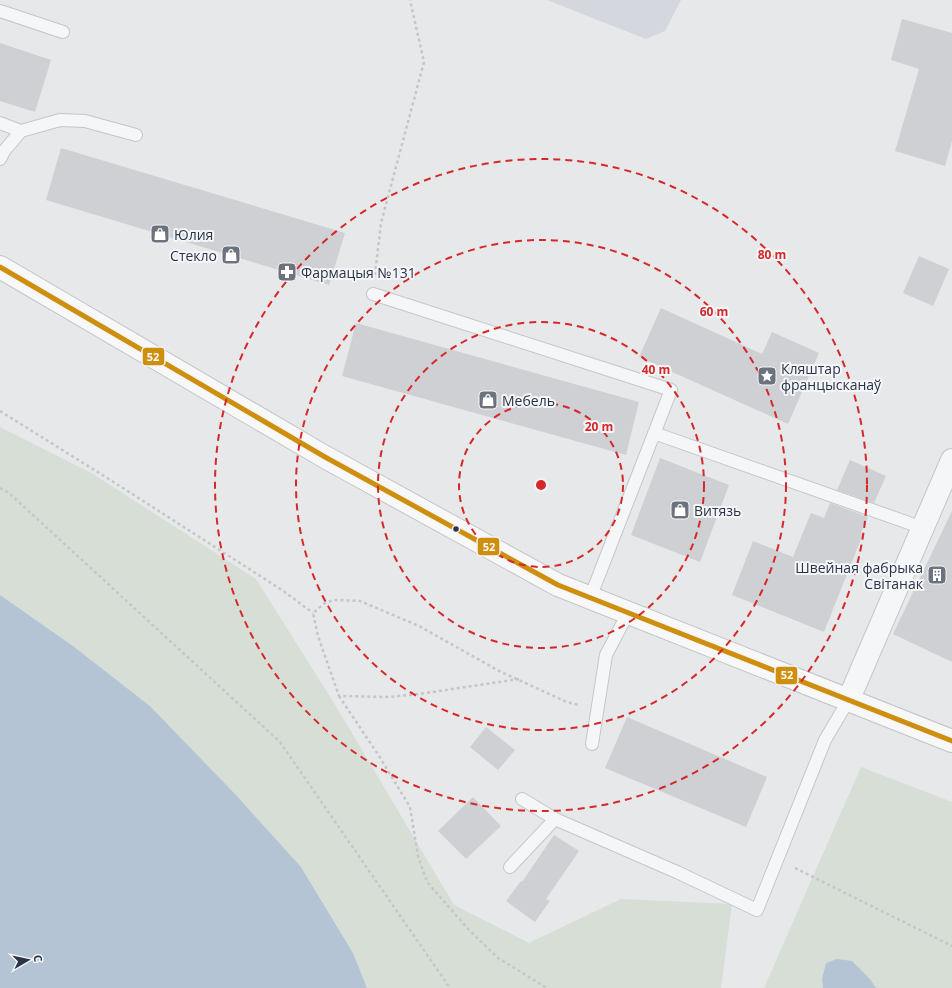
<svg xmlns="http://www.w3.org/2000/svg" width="952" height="988" font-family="'Open Sans',sans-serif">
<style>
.built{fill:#d4d7dd}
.green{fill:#d6ded6}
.water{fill:#b4c4d5}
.building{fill:#ced0d3}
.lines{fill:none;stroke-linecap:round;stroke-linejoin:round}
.lane-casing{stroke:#c4c6c8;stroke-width:14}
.street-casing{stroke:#c4c6c8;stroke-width:24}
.primary-casing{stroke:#c2c5c8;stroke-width:24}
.path{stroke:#c5c6ca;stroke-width:2.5;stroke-dasharray:3 3;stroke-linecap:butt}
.lane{stroke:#f5f6f7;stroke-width:12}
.street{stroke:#f5f6f7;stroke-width:22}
.primary{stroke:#f8f8f8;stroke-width:22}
.bus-1-casing{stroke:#f4f6f9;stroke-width:8}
.bus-1{stroke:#ce8f0e;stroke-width:5}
.ring{fill:none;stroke:#d62828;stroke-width:2;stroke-dasharray:7 5}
.bus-dot{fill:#2b3445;stroke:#f4f6f9;stroke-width:1.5}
.labels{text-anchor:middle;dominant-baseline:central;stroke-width:4;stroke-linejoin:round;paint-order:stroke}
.poi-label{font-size:14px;fill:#2b3445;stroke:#f4f6f9;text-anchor:start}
.centre{fill:#d62828;stroke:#f4f6f9;stroke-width:2}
.ring-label{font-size:12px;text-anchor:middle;font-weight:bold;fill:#d62828;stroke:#f4f6f9;stroke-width:4;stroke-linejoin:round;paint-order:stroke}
.line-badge{stroke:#f4f6f9;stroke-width:1.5}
.badge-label{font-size:11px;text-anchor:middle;font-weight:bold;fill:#fff}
</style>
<rect width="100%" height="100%" fill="#e6e8ea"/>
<path class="built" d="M547,0H681L665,31L646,39Z"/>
<path class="green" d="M0,427L93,474L256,579L337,708L454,905L529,943L621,899L732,904L721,988H367L353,953L301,867L236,795L150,706L73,646L0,595Z
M861,767L952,802V988H764Z"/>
<path class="water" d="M0,595L73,646L150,706L236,795L301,867L353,953L367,988H0Z
M837,959L852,961L870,979L876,988H823L822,979L826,963Z"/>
<path class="building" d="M902,19L952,33V141L945,166L895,151L919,69L891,60Z
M0,43L51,60L35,112L0,101Z
M61,148L345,233L329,285L46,200Z
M919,256L949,269L933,306L903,293Z
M661,308L762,354L772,332L819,353L788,424L639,357Z
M356,323L639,402L626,455L342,376Z
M660,458L729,485L700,562L631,535Z
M850,460L886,476L874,503L837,490Z
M830,503L868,517L861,533L863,534L824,632L732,595L753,541L793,557L811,513L824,518Z
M952,511V662L893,634Z
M627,717L767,777L746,827L605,768Z
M486,727L515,750L498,770L470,747Z
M473,797L501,826L466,859L438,831Z
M554,835L579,851L546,899L550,901L535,922L506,901L521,881L522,882Z"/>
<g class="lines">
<g class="lane-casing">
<path id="lane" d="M0,11L63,32
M0,123L21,131
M0,159L4,151L21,131L60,120L85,121L136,135
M373,294L671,390L590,598
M654,433L923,528
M592,744L606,655L628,613
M522,799L555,819L679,873L757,910L825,740L848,701
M510,867L555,819"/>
</g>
<g class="street-casing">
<path id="street" d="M848,701L952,460"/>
</g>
<g class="primary-casing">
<path id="primary" d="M0,267L325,457L558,585L952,741"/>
</g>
<path class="path" d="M375,275L381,223L424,62L410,0
M0,411L112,481L282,590L313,613
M0,488L9,493L280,742L450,988
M519,679L419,694L388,697L339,696L318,636L313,613L325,603L334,600L360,601L419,626L501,672L567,702L579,705
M339,696L379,756L410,807L418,856L427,882L469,930L498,958L547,988
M795,868L952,946"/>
<use href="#lane" class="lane"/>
<use href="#street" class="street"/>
<use href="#primary" class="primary"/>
<g class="bus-1-casing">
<path id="bus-1" d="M0,267L325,457L558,585L952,741"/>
</g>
<use href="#bus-1" class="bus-1"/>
</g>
<g class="ring">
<circle cx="541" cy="485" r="82"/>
<circle cx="541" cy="485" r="163"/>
<circle cx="541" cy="485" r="245"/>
<circle cx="541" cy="485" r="326"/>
</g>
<defs>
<g id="shop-square" transform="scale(1)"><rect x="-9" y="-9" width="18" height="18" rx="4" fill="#6c737f" stroke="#f4f6f9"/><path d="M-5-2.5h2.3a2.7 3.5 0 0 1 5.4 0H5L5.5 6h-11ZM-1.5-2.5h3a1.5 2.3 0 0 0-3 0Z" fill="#fff"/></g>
<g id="pharmacy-square" transform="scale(1)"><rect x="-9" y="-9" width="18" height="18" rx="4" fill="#6c737f" stroke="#f4f6f9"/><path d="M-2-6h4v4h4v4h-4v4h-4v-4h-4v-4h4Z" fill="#fff"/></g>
<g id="sight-square" transform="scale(1)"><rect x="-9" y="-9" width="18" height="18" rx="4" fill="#6c737f" stroke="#f4f6f9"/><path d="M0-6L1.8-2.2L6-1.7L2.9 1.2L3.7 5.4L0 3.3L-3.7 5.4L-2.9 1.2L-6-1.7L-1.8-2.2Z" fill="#fff"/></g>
<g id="building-square" transform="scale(1)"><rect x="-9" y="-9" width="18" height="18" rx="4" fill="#6c737f" stroke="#f4f6f9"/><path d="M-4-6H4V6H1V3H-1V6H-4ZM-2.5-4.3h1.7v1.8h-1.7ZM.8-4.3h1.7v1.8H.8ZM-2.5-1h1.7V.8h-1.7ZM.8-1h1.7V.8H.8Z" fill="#fff"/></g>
</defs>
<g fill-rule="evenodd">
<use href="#shop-square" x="160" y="234"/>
<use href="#shop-square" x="231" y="255"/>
<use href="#pharmacy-square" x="287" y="272"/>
<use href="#sight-square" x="767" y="376"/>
<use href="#shop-square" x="488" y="400"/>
<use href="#shop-square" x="680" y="510"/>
<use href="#building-square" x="937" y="575"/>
</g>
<circle class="bus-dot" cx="456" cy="529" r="3.5"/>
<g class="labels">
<g class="poi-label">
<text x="174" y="234">Юлия</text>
<text x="217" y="255" text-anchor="end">Стекло</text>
<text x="301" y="272">Фармацыя №131</text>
<text x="781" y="368">Кляштар<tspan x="781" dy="16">францысканаў</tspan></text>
<text x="502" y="400">Мебель</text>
<text x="694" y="510">Витязь</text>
<text x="923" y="567" text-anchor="end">Швейная фабрыка<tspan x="923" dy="16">Світанак</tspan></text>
</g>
</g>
<circle cx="541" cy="485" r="6" class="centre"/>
<g class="ring-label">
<text x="772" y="259">80 m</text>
<text x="714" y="316">60 m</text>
<text x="656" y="374">40 m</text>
<text x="599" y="431">20 m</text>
</g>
<g class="line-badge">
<rect x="142" y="347" width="23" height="19" rx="4" fill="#ce8f0e"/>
<rect x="477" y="537" width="23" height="19" rx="4" fill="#ce8f0e"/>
<rect x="775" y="666" width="23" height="19" rx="4" fill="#ce8f0e"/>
</g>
<g class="badge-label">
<text x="153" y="361">52</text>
<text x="489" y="551">52</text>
<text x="787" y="679">52</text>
</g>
<g transform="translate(28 960) rotate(81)" stroke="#f4f6f9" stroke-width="3" paint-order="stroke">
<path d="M0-3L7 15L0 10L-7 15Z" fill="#2b3445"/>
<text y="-6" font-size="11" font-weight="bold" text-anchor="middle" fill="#2b3445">С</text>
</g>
</svg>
